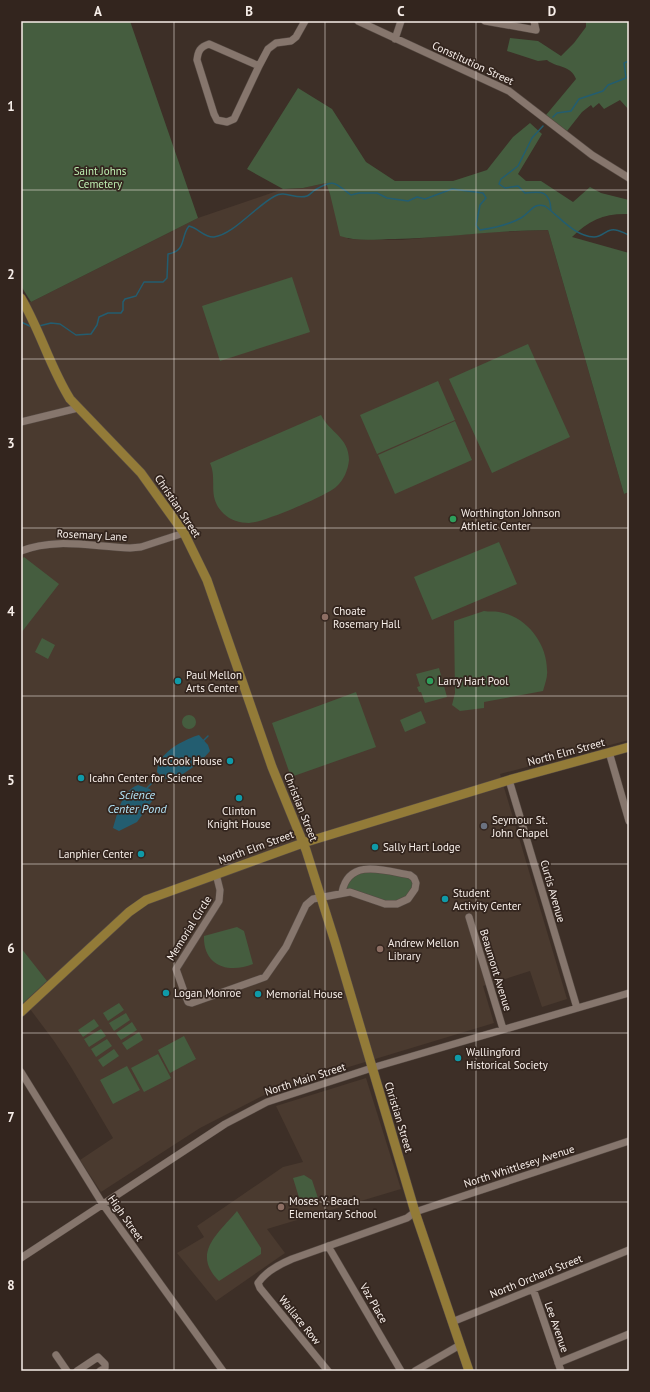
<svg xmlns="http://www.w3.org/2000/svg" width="650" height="1392" font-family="'PT Sans',sans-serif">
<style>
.education{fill:#4a3a2f}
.green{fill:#455d3f}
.water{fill:#235d70}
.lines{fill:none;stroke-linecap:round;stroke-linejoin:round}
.stream{stroke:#235d70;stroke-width:1.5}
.minor-casing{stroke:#574b44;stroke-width:8}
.major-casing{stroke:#574b44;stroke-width:10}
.minor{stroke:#86766d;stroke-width:7}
.major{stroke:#937b38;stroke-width:9}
.grid{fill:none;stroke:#f7eee9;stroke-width:1;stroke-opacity:0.55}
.leisure-dot{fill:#2e9e5b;stroke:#33251e;stroke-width:1.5}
.education-dot{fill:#8d6e63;stroke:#33251e;stroke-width:1.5}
.culture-dot{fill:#0f9aa8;stroke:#33251e;stroke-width:1.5}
.worship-dot{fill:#6b7280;stroke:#33251e;stroke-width:1.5}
.labels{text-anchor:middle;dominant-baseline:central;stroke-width:3.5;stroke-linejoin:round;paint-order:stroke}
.street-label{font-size:11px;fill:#f7eee9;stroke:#33251e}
.park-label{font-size:11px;fill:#beefb1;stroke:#33251e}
.poi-label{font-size:11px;fill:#f7eee9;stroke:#33251e;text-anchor:start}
.water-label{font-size:12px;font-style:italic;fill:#b4e6fa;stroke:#33251e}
.neatline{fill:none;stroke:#f7eee9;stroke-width:1.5}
.grid-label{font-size:13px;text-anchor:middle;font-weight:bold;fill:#f7eee9}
</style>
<rect width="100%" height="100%" fill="#3d2f27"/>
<path class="education" d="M326,183L348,239L401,240L491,232L548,230L624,494L629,492V740L500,774L567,999L542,1007L530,971L483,986L494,1023L276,1089L200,1128L101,1192L80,1160L113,1138L71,1067L54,1041L24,1001L21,1003V301L31,302L198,218L283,189L303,188Z
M366,1078L401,1189L267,1229L285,1253L216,1301L177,1253L204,1237L197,1226L283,1167L303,1162L276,1106Z"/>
<path class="green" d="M21,21H130L198,218L31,302L21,286Z
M586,21H629V110L620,100L604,109L599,103L593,108L591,105L582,112L567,131L546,115L576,79C571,65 557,68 547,60L538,61L507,51L510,38L538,41L561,56L574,43L586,27Z
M298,88L332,109L366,162L395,181H453L487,170L513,137L530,123L542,134L518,174L526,181H541L573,202L590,187L601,193L629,200V214C605,213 589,220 572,237L629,253V492L624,494L548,230C497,230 446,238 395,239C377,239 357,242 340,236L330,194L326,183L303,188L283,189L247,169Z
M292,277L310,332L220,361L202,306Z
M528,344L570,437L492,473L449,379Z
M438,381L455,420L377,454L360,415Z
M321,415C329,432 349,437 349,460C348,470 344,480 336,487C326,496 262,523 249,523C240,523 230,520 224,514C206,497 218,481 210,463Z
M455,421L472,460L395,494L378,455Z
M499,542L517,584L432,620L414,577Z
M24,557L59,584L21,633V560Z
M484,611C489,612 494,611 499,612C526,616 547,643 547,670C548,676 545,684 543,691L484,702V708L460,711L452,705L455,693L454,621Z
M42,638L55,645L48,659L35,652Z
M439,668L447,697L425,703L421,692H419L417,687L420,686L416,674Z
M356,692L376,747L291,777L272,723Z
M421,711L426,723L405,732L400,720Z
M182 722a7 7 0 1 1 14 0a7 7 0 1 1-14 0Z
M374,868L414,878L413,892L403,902L381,903L342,890L351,874Z
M237,927L244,931L253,964C229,974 203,966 204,936Z
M21,948L47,981L21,1005Z
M119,1003L124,1010L108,1021L103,1013Z
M126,1013L130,1020L114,1031L109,1023Z
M94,1019L99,1026L83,1037L78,1030Z
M132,1022L137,1030L121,1040L116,1033Z
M101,1029L106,1036L89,1047L84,1039Z
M139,1032L143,1040L127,1050L122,1043Z
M184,1036L196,1059L170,1073L158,1050Z
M107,1039L112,1046L96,1057L91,1049Z
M114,1049L119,1056L103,1067L98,1060Z
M158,1054L171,1078L144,1092L131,1068Z
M127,1066L140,1090L113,1104L100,1080Z
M304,1175L312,1180L318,1198L301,1204L293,1178Z
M237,1211L261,1248V1254L219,1281C191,1253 218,1234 237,1211Z"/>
<path class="water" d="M199,735L208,745L210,751C203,760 180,780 167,779C163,778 160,775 157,772C157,753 183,740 199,735Z
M138,785L150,789L155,797L137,822L119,831L113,828C118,813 121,791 138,785Z"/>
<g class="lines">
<path class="stream" d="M629,51V55
M553,117L557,113L571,111L579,99L603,91L608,85L626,78L624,63L629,61
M543,126L532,138L518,166L501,179L499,184L505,188L518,186L525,193C542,191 550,191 551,210
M21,322L32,327
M39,326L51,323L60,324L76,335L91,334L97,325L99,317L108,313H121L123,310V302L125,299L136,296L144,282H163L167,278L168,254C187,251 180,237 189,226C198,228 205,238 214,237C233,235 257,205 275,196C285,190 296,200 307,196C310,195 312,192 315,190C334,178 335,183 351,195L359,193H377L387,198L408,201L417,197L425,199L452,189L483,193L486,198L480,205L476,225L480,230C494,228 508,225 521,218C530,213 533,202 545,206C560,217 574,236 594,237C602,237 605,231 611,230C617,228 623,233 629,235
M203,741L208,736
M147,788L160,775"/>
<g class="minor-casing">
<path id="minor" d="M358,21L509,91L592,155L629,178
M485,21L536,30L534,21
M395,39L401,21
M209,44L259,66L234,119L227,122L217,120L214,114L197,60C198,51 200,47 209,44Z
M259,66L268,49L276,43L291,41L296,37L305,21
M21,422L78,408
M21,551C56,537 93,547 130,548L141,547L184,533
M609,752L629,821
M509,780L577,1008
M216,874L220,890L219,901L176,969L186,997L188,1002L192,1003L265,977L286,947L306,905L313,899L350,892L385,904H397L408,899L415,889L416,883L414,878L410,875C386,871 349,857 342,892
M469,917L503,1029
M21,1072L102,1203L223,1371
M328,1246L401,1371
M21,1258L225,1124L267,1102L375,1067L629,993
M533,1289L561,1371
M452,1322L629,1250
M56,1355L67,1371
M558,1363L629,1334
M77,1371L98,1357L105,1364V1368L100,1371
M328,1371L260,1288L258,1283C266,1271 280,1264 292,1259L407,1218L415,1212L629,1141
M415,1371L460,1345"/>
</g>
<g class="major-casing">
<path id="major" d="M21,298C40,330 50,367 70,399L141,473L184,533L207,580L272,767L306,850L335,942L415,1212L469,1371
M21,1012L129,912L146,900L303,843L509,780L629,747"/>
</g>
<use href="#minor" class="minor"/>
<use href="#major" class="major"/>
</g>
<path class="grid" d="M174,21V1371M325,21V1371M476,21V1371M21,190H629M21,359H629M21,528H629M21,696H629M21,864H629M21,1033H629M21,1202H629"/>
<g class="leisure-dot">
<circle cx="453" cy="519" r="4"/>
<circle cx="430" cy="681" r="4"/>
</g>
<g class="education-dot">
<circle cx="325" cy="617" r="4"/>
<circle cx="380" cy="949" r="4"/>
<circle cx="281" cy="1207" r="4"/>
</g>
<g class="culture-dot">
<circle cx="178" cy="681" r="4"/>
<circle cx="230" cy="761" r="4"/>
<circle cx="81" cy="778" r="4"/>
<circle cx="239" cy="798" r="4"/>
<circle cx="375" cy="847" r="4"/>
<circle cx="141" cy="854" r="4"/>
<circle cx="445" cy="899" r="4"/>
<circle cx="166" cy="993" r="4"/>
<circle cx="258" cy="994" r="4"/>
<circle cx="458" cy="1058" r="4"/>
</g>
<circle class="worship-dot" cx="484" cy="826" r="4"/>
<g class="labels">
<g class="street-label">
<text transform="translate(473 63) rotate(25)">Constitution Street</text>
<text transform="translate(178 506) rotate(56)">Christian Street</text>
<text transform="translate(92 535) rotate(3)">Rosemary Lane</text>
<text transform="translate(566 752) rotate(-15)">North Elm Street</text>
<text transform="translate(301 807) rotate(68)">Christian Street</text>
<text transform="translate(256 847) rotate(-20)">North Elm Street</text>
<text transform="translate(553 891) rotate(74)">Curtis Avenue</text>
<text transform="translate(189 928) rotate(-58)">Memorial Circle</text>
<text transform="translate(496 970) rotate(73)">Beaumont Avenue</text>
<text transform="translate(305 1079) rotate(-18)">North Main Street</text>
<text transform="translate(399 1117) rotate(73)">Christian Street</text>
<text transform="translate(519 1166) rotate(-18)">North Whittlesey Avenue</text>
<text transform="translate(126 1218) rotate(55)">High Street</text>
<text transform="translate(536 1276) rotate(-22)">North Orchard Street</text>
<text transform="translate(374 1303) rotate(60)">Vaz Place</text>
<text transform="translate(300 1320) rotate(51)">Wallace Row</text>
<text transform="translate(557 1327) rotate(71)">Lee Avenue</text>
</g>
<g class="park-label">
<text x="100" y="171">Saint Johns<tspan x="100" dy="13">Cemetery</tspan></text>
</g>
<g class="poi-label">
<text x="461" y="513">Worthington Johnson<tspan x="461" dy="13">Athletic Center</tspan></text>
<text x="333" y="611">Choate<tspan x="333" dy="13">Rosemary Hall</tspan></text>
<text x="186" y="675">Paul Mellon<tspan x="186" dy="13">Arts Center</tspan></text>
<text x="438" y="681">Larry Hart Pool</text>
<text x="222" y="761" text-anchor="end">McCook House</text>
<text x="89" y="778">Icahn Center for Science</text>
<text x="239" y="811" text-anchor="middle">Clinton<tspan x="239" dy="13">Knight House</tspan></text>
<text x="492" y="820">Seymour St.<tspan x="492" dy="13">John Chapel</tspan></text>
<text x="383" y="847">Sally Hart Lodge</text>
<text x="133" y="854" text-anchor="end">Lanphier Center</text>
<text x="453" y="893">Student<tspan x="453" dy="13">Activity Center</tspan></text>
<text x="388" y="943">Andrew Mellon<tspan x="388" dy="13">Library</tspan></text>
<text x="174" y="993">Logan Monroe</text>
<text x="266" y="994">Memorial House</text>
<text x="466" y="1052">Wallingford<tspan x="466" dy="13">Historical Society</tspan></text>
<text x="289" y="1201">Moses Y. Beach<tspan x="289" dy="13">Elementary School</tspan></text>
</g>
<g class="water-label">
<text x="137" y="794">Science<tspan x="137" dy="14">Center Pond</tspan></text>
</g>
</g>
<rect width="650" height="1392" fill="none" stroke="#33251e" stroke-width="44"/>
<rect x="22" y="22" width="606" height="1348" class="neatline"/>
<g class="grid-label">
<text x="98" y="16">A</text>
<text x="249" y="16">B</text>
<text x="401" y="16">C</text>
<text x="552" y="16">D</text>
<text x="11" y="111">1</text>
<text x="11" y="279">2</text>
<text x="11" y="448">3</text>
<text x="11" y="616">4</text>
<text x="11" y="785">5</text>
<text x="11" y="953">6</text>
<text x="11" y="1122">7</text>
<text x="11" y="1290">8</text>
</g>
</svg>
